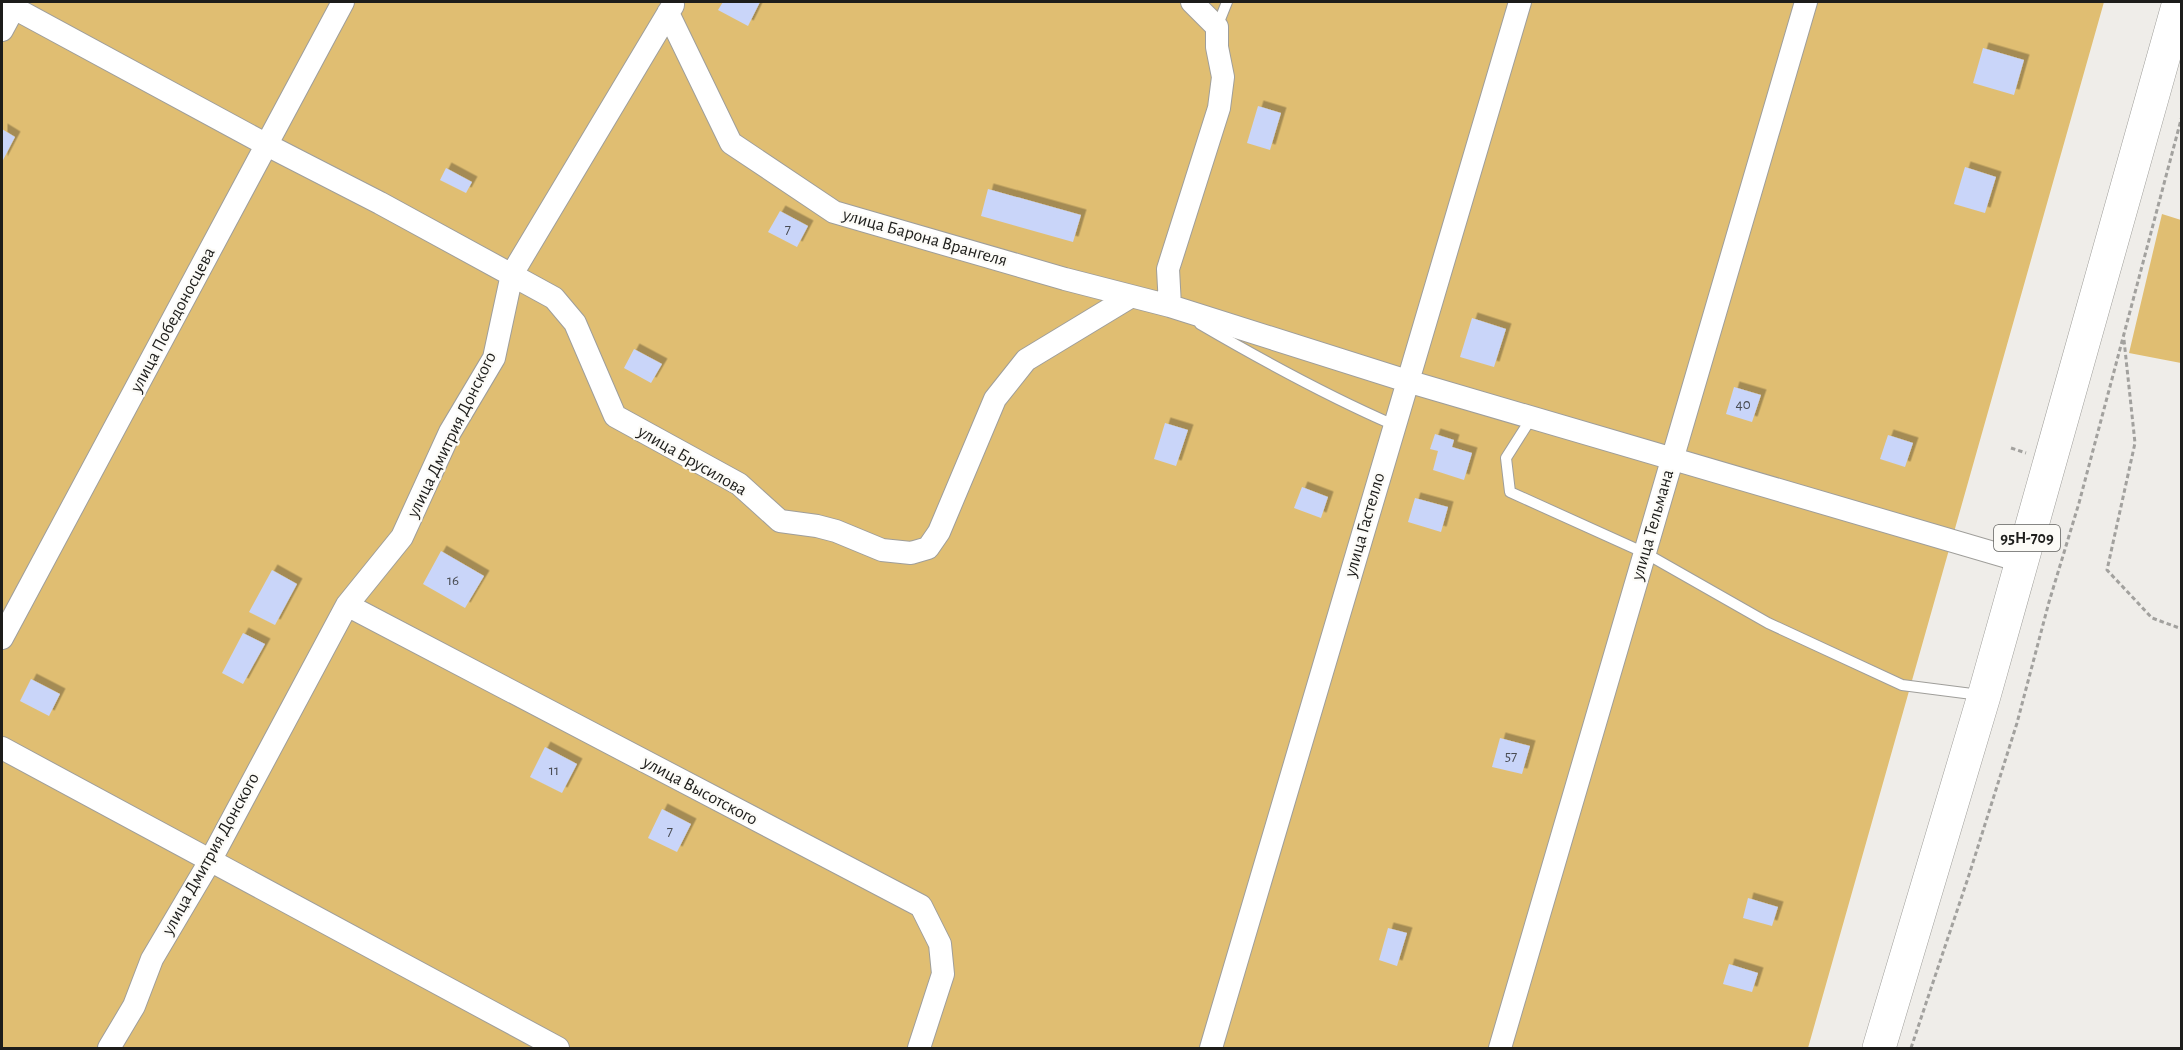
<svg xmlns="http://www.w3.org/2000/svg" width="2183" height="1050" font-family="'Alegreya Sans',sans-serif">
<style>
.green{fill:#e0be72}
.building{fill:#c9d5f9;filter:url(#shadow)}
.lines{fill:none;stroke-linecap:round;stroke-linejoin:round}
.lane-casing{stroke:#9f9e9a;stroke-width:12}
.street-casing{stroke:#9f9e9a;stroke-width:24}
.primary-casing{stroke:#9f9e9a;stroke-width:34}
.path{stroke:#a2a19e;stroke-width:3;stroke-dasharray:4.5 3;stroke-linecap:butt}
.lane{stroke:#fff;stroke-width:10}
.street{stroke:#fff;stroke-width:22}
.primary{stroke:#fff;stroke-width:33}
.labels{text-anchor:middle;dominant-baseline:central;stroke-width:4.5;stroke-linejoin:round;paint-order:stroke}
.number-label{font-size:15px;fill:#484b52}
.shield{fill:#fcfbf7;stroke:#60605d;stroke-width:1.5}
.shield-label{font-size:16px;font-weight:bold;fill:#1d1d1b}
.street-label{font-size:18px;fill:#1d1d1b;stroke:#fcfbf7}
</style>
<defs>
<filter id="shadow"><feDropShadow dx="5.5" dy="-5.5" stdDeviation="0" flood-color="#0004"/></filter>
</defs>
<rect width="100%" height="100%" fill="#efede9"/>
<path class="green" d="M2,2H2104L1808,1048H2Z
M2162,214L2181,220V363L2129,353Z"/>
<path class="building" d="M723,2H760L748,26L718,10Z
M1983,48L2024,60L2014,95L1973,83Z
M1258,106L1281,113L1270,150L1247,143Z
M2,129L15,137L2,162Z
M1965,167L1996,177L1985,213L1954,204Z
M446,168L472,182L466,193L440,180Z
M988,189L1081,215L1073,242L981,216Z
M780,211L808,226L797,247L768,232Z
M1472,318L1506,329L1494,367L1460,357Z
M634,349L662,364L651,383L624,368Z
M1734,387L1761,395L1752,422L1726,414Z
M1165,423L1188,430L1176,466L1154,459Z
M1435,434L1454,440L1452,447L1472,453L1464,480L1433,470L1438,451L1430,449Z
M1888,435L1913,443L1905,467L1880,459Z
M1302,487L1328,497L1321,518L1294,508Z
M1415,498L1448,507L1441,532L1408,522Z
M441,551L484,576L465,608L423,584Z
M272,570L297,584L275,625L249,612Z
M243,633L265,644L243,684L222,673Z
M31,679L60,694L49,716L20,701Z
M1500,738L1530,746L1522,774L1492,767Z
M545,747L577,764L562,793L530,777Z
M662,809L691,824L677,852L648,838Z
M1748,898L1778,907L1772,926L1743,918Z
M1388,928L1407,933L1397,966L1379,960Z
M1729,964L1758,973L1752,992L1723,984Z"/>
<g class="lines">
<g class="lane-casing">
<path id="lane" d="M1217,27L1227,2
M1200,324C1265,362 1325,395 1394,425
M1532,417L1506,458L1510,492L1645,553L1768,623L1902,685L1980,695"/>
</g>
<g class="street-casing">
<path id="street" d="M3,2L267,145L380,203L554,298L575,323L615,416L739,484L780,521L817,526L836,531L882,550L911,553L928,548L939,532L995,399L1026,360L1130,297
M668,13L731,143L834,212L1065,279L1170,306L1407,381L2021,561
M2,30L17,2
M1170,306L1168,269L1219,108L1223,77L1217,47V27L1192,2
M347,605L921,906L940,944L943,974L919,1048
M2,638L343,2
M2,748L558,1048
M109,1048L134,1006L152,959L210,861L347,605L402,537L450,432L494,358L512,274L673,5
M1211,1048L1520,2
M1500,1048L1806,2"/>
</g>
<g class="primary-casing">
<path id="primary" d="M1879,1048L1984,696L2179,2"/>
</g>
<path class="path" d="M2124,340L2135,443L2107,570L2152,618L2182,629
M2011,448L2026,453
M1911,1048L1969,875L2017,723L2049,602L2079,503L2182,116"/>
<use href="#lane" class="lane"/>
<use href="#street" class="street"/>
<use href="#primary" class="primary"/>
</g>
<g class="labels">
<g class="number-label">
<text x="788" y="229">7</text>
<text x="1743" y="404">40</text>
<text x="453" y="580">16</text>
<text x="1511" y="756">57</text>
<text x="554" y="770">11</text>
<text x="670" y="831">7</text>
</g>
<rect class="shield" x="1994" y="525" width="66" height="26" rx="4.5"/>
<g class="shield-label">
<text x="2027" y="538">95Н-709</text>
</g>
<g class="street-label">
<text transform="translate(925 238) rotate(16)">улица Барона Врангеля</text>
<text transform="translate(173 320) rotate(-62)">улица Победоносцева</text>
<text transform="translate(452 435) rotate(-64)">улица Дмитрия Донского</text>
<text transform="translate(692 461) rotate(30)">улица Брусилова</text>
<text transform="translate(1365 525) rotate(-74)">улица Гастелло</text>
<text transform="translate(1653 525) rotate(-74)">улица Тельмана</text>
<text transform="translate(700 791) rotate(28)">улица Высотского</text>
<text transform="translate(211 854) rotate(-61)">улица Дмитрия Донского</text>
</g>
</g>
<rect width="2183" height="1050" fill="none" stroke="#1d1d1b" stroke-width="6"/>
</svg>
